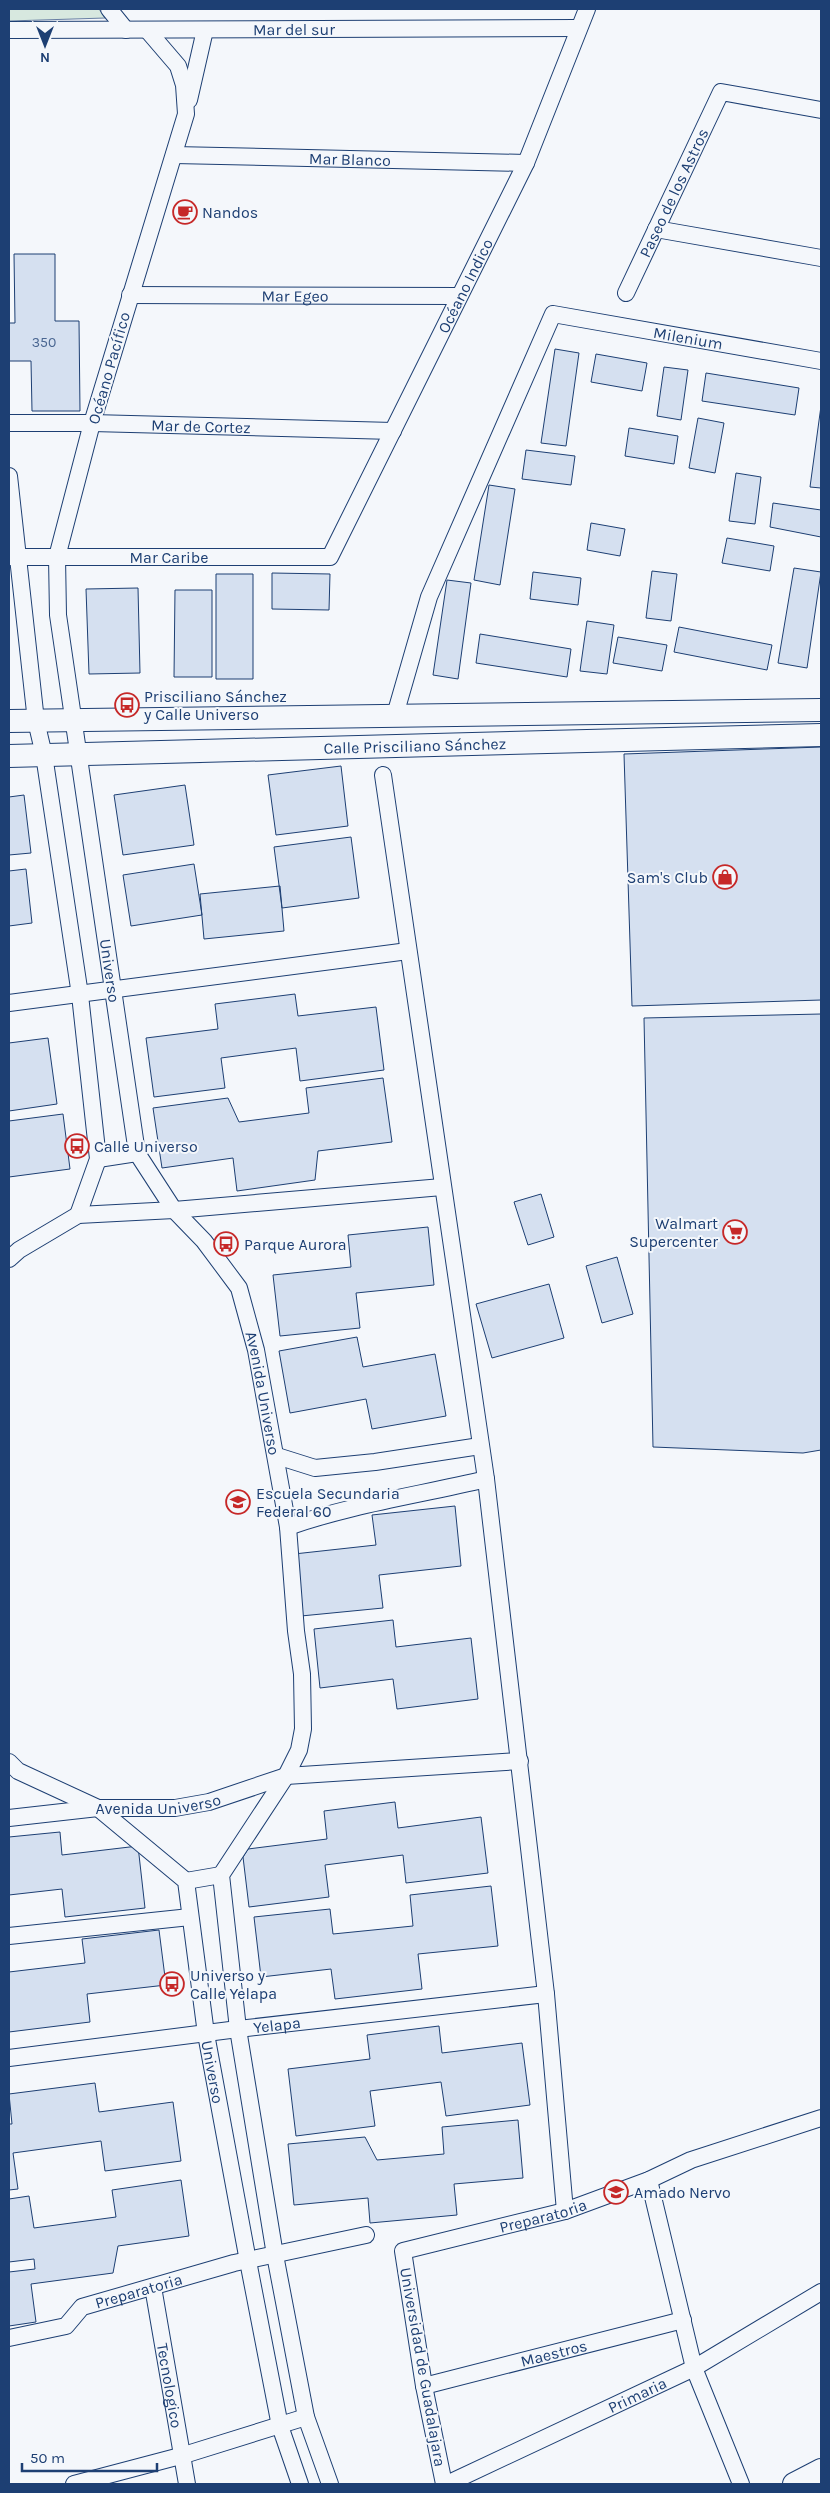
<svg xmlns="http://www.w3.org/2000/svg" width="830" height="2493" font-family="Karla,sans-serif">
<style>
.green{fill:#d7e8df;stroke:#687fa3}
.building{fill:#d5e0f0;stroke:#1d3f73}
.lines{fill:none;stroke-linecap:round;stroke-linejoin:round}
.street-casing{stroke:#1d3f73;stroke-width:18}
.secondary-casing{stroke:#1d3f73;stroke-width:24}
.street{stroke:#f4f7fb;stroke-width:16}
.secondary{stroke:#f4f7fb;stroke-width:22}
.labels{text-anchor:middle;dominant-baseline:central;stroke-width:4;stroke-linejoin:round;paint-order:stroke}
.number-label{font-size:14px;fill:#4b6792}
.street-label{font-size:16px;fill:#1d3f73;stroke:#f4f7fb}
.poi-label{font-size:16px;fill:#1d3f73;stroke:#f4f7fb;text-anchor:start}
</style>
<rect width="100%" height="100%" fill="#f4f7fb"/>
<path class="green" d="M9,9H99L105,18L9,21Z"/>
<path class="building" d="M14,254H55V321H79L80,411H32L31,361H9V323H15Z
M555,349L579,353L566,446L541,443Z
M596,354L647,363L642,391L591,382Z
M664,367L688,370L681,420L657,416Z
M706,373L799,388L795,415L702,401Z
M821,406V488L810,487Z
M698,418L724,423L715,473L689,468Z
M629,428L678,436L674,464L625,456Z
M526,450L575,456L571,485L522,479Z
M736,473L761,477L755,524L729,521Z
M489,485L515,489L500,585L474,580Z
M773,503L821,510V537L770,527Z
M591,523L625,529L620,556L587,550Z
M727,538L774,546L770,571L722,563Z
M794,568L821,572L807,668L778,663Z
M652,571L677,574L671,621L646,618Z
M533,572L581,578L578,605L530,599Z
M272,573L330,574L329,610L272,609Z
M216,574H253V679H216Z
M447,580L471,583L458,679L433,675Z
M138,588L140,673L89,674L86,589Z
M175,590H212V677H174Z
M587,621L614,625L607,674L580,671Z
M679,627L772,645L767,670L674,652Z
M480,634L571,649L567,677L476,663Z
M618,637L667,645L662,671L613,663Z
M821,747V1000L632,1006L624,754Z
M341,766L348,826L276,835L268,775Z
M185,785L194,845L123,855L114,795Z
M24,795L31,853L9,855V797Z
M351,837L359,898L282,908L274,847Z
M194,864L202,915L131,926L123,875Z
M26,869L32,923L9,926V871Z
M280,886L284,931L204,939L200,894Z
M295,994L298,1016L376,1007L384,1070L300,1081L296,1048L221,1058L225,1088L154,1097L146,1038L218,1029L215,1004Z
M821,1014V1450L803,1453L653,1447L644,1018Z
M48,1038L57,1104L9,1111V1043Z
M383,1078L392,1142L318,1151L315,1180L237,1191L233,1158L162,1168L153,1108L228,1098L239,1122L309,1113L306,1088Z
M63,1114L70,1169L9,1177V1121Z
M541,1194L554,1237L528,1245L514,1202Z
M428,1227L434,1285L356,1293L360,1328L280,1336L273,1275L351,1267L348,1235Z
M617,1257L633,1314L602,1323L586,1266Z
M549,1284L564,1338L492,1358L476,1304Z
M357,1337L363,1367L435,1354L446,1416L372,1429L366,1399L290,1413L279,1351Z
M455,1506L461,1566L379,1575L383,1608L301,1616L294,1554L376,1545L372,1515Z
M393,1620L396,1647L471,1638L478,1699L397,1709L393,1679L320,1688L314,1629Z
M395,1802L398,1828L481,1817L488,1873L406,1883L403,1855L325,1865L329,1897L249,1907L243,1857L248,1849L327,1839L324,1811Z
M60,1832L62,1855L138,1846L145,1908L65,1917L62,1889L9,1895V1837Z
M491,1886L498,1946L418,1954L422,1989L335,1999L331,1969L261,1977L254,1917L330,1909L333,1934L413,1926L410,1895Z
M159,1930L166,1985L87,1994L90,2022L9,2032V1972L85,1963L82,1939Z
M439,2026L442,2053L522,2043L530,2105L446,2116L441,2082L370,2091L375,2126L296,2136L288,2069L370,2059L367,2035Z
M95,2083L99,2112L173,2102L181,2161L105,2171L101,2141L13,2153L18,2189L9,2190V2124H12L9,2094Z
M518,2120L523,2178L454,2184L457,2215L370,2223L368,2198L294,2205L288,2144L365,2137L377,2160L444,2154L442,2127Z
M181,2180L189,2236L118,2246L113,2273L31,2284L36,2322L9,2326V2272L35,2269L34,2259L9,2262V2199L29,2196L34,2228L116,2217L112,2190Z"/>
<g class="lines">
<g class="street-casing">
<g id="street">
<path d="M109,9L126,30"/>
<path id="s1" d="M9,30L578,28"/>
<path id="s2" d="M148,31L178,66L184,85L186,114L92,423L57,557L58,615L137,1153L174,1210L204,1241L239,1288L256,1350L288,1527L296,1631L302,1674L303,1729L299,1750L286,1776L221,1875L238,2029L275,2255L306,2417L330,2484"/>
<path d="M189,100L205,30"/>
<path id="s3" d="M174,155L526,163"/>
<path d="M656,229L821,258"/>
<path id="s4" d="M626,293L721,92L821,110"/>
<path id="s5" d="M130,295L459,296"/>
<path id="s6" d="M9,423H92L393,431"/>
<path d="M9,476L36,721L44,755L80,995L98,1159L78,1215"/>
<path id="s7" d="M9,557H330L526,163L587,9"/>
<path id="s8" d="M395,715L429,597L553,314L821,361"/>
<path d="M383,775L486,1479L546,1994L565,2211"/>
<path d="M9,1003L408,951"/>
<path d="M98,1159L137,1153"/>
<path d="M9,1259L19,1250L78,1215L174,1210L442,1187"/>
<path d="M277,1456L315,1468L375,1462L480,1446"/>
<path d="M288,1527C353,1504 420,1495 486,1479"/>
<path id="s9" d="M9,1762L18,1771L98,1808L186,1881L206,2034L248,2261L280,2426L300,2484"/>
<path id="s10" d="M9,1818L98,1808H175L209,1802L286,1776L520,1761"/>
<path d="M186,1881L221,1875"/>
<path d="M9,1936L190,1917"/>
<path id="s11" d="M9,2058L238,2029L546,1994"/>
<path d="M649,2180L694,2368L741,2484"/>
<path id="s12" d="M153,2287L187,2484"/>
<path id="s13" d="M9,2338L66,2326L82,2307L234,2263L366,2235"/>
<path id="s14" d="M424,2386L683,2320"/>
<path d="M74,2484L184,2455L306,2417"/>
<path id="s15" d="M444,2484L424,2386L403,2251L565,2211L649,2180L691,2160L821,2118"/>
<path id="s16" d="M447,2484L694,2368L821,2292"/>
</g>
</g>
<g class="secondary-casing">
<g id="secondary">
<path d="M9,721L821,710"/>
<path id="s17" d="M9,756L821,735"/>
<path d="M794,2484L821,2470"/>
</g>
</g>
<use href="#street" class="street"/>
<use href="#secondary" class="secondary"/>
</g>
<defs>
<g id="cafe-ring" transform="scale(1.25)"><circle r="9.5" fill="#f4f7fb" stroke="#c62828" stroke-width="1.5"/><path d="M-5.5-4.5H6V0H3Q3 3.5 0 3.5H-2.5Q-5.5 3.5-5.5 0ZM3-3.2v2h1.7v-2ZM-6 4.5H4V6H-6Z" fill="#c62828"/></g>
<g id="bus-ring" transform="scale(1.25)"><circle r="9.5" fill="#f4f7fb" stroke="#c62828" stroke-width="1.5"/><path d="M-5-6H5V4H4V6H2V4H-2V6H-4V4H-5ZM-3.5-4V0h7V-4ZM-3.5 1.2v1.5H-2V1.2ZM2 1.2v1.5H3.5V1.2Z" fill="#c62828"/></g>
<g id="shop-ring" transform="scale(1.25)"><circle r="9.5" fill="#f4f7fb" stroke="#c62828" stroke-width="1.5"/><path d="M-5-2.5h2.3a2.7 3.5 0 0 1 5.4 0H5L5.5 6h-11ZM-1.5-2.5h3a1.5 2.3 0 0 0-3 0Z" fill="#c62828"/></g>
<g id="supermarket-ring" transform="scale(1.25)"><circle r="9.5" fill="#f4f7fb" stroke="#c62828" stroke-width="1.5"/><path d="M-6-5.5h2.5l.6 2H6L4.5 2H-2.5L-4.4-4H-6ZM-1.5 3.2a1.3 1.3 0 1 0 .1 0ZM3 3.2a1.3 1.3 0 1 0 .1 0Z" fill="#c62828"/></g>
<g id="school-ring" transform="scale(1.25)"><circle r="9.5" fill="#f4f7fb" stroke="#c62828" stroke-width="1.5"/><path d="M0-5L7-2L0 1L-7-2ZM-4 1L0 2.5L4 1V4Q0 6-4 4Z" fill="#c62828"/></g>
</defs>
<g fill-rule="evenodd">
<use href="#cafe-ring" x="185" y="212"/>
<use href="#bus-ring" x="127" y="705"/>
<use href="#shop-ring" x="725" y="877"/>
<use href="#bus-ring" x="77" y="1146"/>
<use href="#supermarket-ring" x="735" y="1232"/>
<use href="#bus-ring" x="226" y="1244"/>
<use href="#school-ring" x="238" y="1502"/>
<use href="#bus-ring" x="172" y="1984"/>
<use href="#school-ring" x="616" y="2192"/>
</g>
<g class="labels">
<g class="number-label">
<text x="44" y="342">350</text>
</g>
<g class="street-label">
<text stroke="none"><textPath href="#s1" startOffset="285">Mar del sur</textPath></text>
<text stroke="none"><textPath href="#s3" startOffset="176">Mar Blanco</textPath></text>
<text stroke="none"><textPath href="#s4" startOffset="111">Paseo de los Astros</textPath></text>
<text stroke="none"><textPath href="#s7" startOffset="624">Océano Indico</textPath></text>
<text stroke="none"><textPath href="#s5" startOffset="165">Mar Egeo</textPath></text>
<text stroke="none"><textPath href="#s8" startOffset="569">Milenium</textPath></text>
<text transform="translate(109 368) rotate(-74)">Océano Pacífico</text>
<text stroke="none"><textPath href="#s6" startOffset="192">Mar de Cortez</textPath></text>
<text stroke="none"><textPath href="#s7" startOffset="160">Mar Caribe</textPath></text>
<text stroke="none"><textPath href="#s17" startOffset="406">Calle Prisciliano Sánchez</textPath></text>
<text stroke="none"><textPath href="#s2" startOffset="974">Universo</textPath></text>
<text stroke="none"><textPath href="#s2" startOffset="1436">Avenida Universo</textPath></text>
<text stroke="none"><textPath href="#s10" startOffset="150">Avenida Universo</textPath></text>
<text stroke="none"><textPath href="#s11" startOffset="270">Yelapa</textPath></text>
<text stroke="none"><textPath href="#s9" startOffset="408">Universo</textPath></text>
<text stroke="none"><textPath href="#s15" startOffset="381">Preparatoria</textPath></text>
<text stroke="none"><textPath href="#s13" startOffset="142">Preparatoria</textPath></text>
<text stroke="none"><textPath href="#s14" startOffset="134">Maestros</textPath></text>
<text transform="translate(423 2367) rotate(80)">Universidad de Guadalajara</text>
<text stroke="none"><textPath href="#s12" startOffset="100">Tecnologico</textPath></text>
<text stroke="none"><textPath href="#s16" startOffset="210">Primaria</textPath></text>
</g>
<g class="poi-label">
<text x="202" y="212">Nandos</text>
<text x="144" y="696">Prisciliano Sánchez<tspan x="144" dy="18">y Calle Universo</tspan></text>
<text x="708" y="877" text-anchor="end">Sam's Club</text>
<text x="94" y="1146">Calle Universo</text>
<text x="718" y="1223" text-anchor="end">Walmart<tspan x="718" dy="18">Supercenter</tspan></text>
<text x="244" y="1244">Parque Aurora</text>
<text x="256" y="1493">Escuela Secundaria<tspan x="256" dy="18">Federal 60</tspan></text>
<text x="190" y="1975">Universo y<tspan x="190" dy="18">Calle Yelapa</tspan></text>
<text x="634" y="2192">Amado Nervo</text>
</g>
</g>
<rect width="830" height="2493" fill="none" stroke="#1d3f73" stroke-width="20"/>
<g transform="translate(45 45) rotate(180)" stroke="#f4f7fb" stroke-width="4" paint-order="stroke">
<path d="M0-4L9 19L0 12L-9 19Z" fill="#1d3f73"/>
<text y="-8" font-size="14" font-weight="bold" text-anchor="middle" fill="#1d3f73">N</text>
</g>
<path d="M22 2463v8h135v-8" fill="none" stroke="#1d3f73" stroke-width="2.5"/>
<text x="30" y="2463" font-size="15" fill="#1d3f73" stroke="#f4f7fb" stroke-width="4" paint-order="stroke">50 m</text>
</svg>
